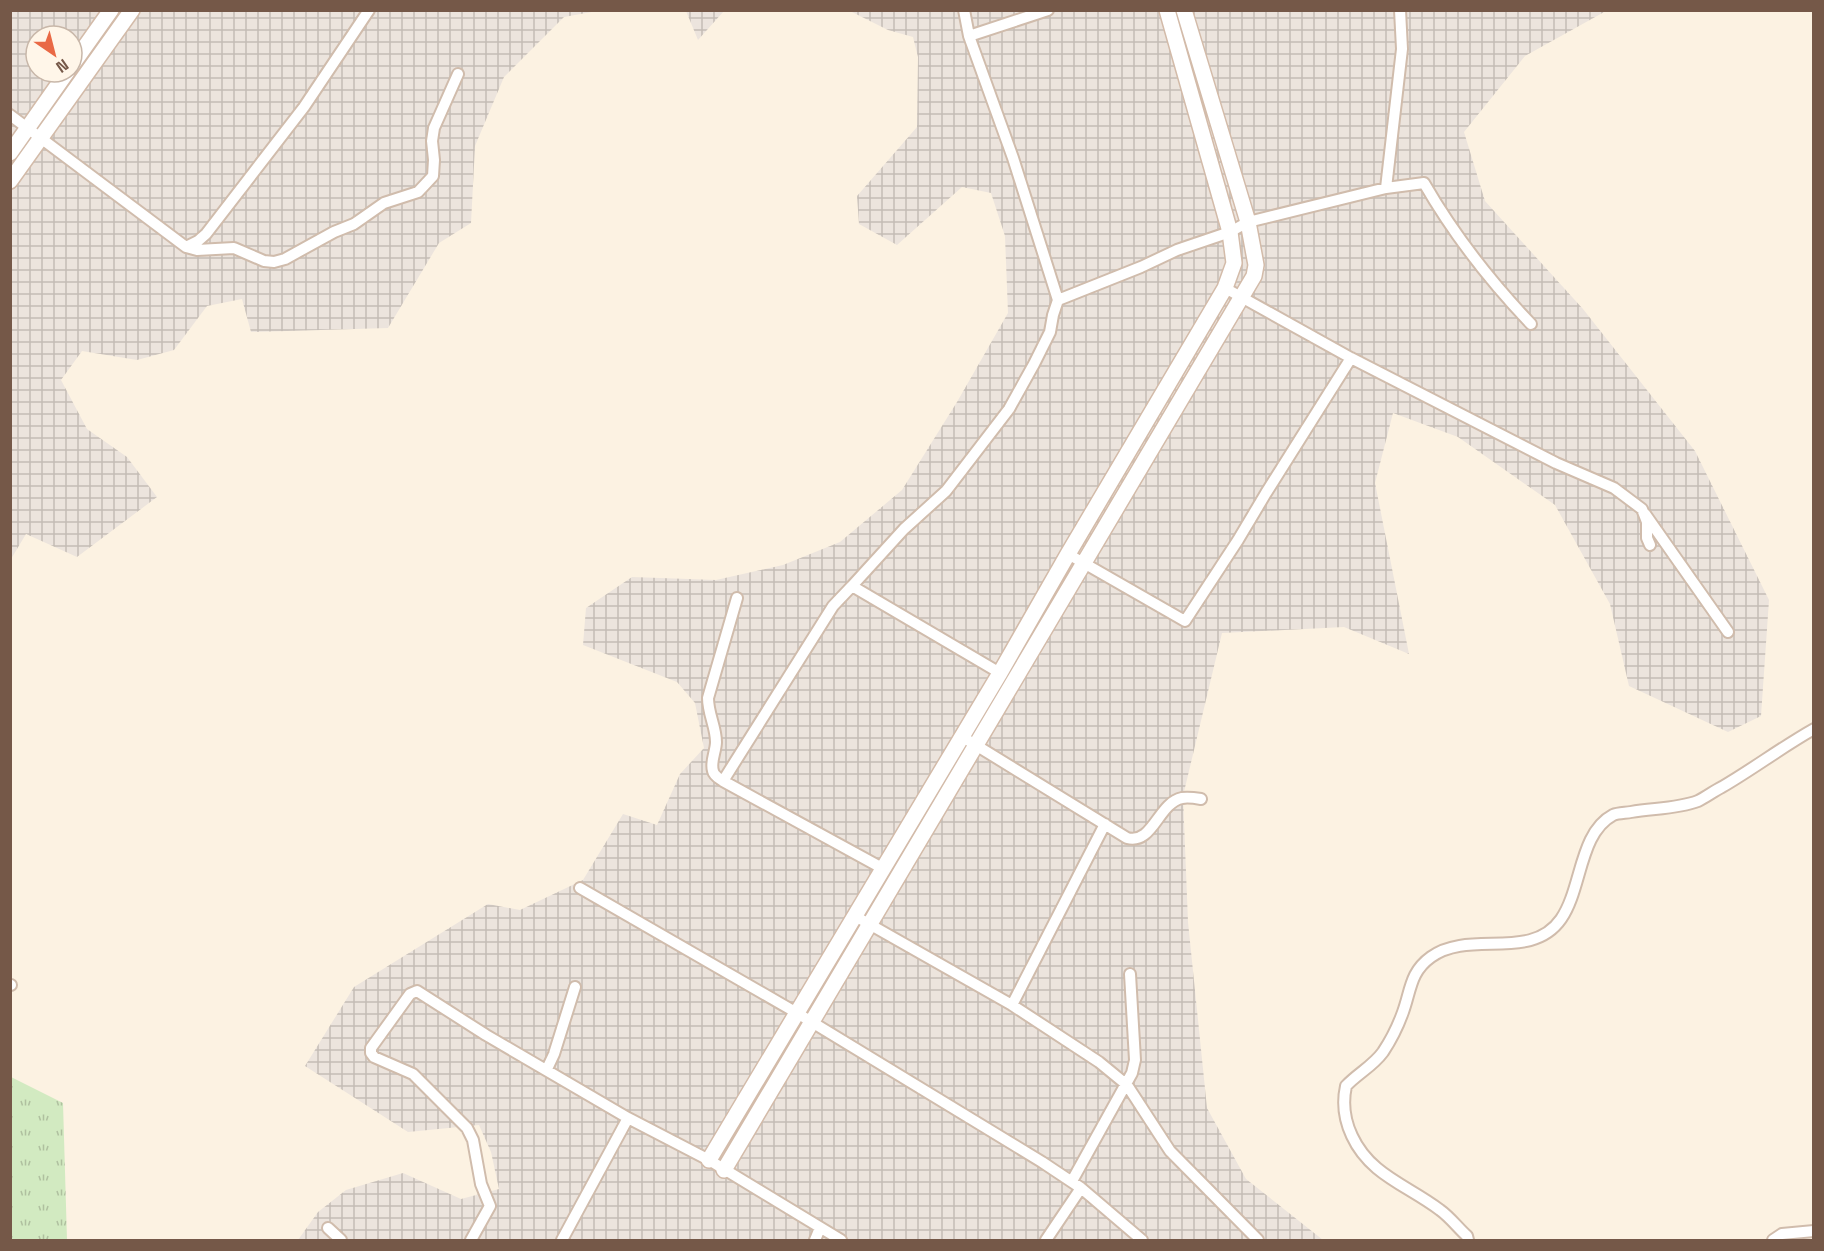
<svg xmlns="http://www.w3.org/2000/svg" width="1824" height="1251" font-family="'Space Grotesk',sans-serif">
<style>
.industrial{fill:url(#industrial-grid);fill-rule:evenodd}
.grass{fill:url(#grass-tufts)}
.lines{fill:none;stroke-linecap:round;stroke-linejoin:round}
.street-casing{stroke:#d0bcac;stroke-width:14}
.secondary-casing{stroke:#d3bba9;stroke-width:18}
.street{stroke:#fff;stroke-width:10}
.secondary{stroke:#fff;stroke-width:15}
</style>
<defs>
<pattern id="industrial-grid" width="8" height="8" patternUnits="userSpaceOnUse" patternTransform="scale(1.5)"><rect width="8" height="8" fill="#ece4dd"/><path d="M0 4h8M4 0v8" fill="none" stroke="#c4bcb5"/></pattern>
<pattern id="grass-tufts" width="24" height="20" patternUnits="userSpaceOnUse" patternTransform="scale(1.5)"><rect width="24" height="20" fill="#d2eac1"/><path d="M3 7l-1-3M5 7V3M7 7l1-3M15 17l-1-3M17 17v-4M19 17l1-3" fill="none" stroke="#afc09f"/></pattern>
</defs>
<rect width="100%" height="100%" fill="#fcf2e2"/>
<path class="industrial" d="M11,11H597L564,17L504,77L475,146L471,223L439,243L388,328L251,332L242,299L207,306L174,350L137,360L82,351L61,380L87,429L127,457L157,497L77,557L26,534L11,559ZM36,36H72V72H36Z
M686,11H724L698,40Z
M850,11H1606L1525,56L1464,132L1485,201L1583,309L1695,451L1769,600L1761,716L1728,732L1629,686L1610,604L1555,505L1458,437L1393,413L1375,483L1409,654L1344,627L1222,633L1183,796L1188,922L1207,1108L1246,1179L1323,1240H298L318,1212L346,1190L403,1173L461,1199L499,1189L491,1152L479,1125L408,1132L305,1066L354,987L488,904L520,910L583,880L623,814L657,825L680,774L704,748L695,703L677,682L583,645L586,608L632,577L716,580L783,565L840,542L902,490L957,402L1008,313L1005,236L991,193L962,187L897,245L859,224L857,196L917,127L918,57L913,37L888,30Z"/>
<path class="grass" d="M11,1077L63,1103L67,1240H11Z"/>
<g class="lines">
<g class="street-casing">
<path id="street" d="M969,36L1048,10
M10,115L186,247L197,250L234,248L264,261L274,262L285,259L334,232L354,224L384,203L418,192L433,176L434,160L432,141L434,128L458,74
M1386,188L1402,49L1400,10
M186,247L198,241L206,234L304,107L369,10
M1225,288L1351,358L1556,463L1614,488L1642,509L1647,522V538L1650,545
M1058,300L1141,267L1177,250L1230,232L1248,222L1386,188L1424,183C1454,235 1490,281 1531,324
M1645,514L1728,632
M1068,554L1185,621L1238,540L1266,493L1351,358
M852,586L904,529L946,491L1009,409L1034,364L1050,332L1053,315L1058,300L1013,158L969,36L964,10
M737,598L708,698C708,714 716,727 716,742C716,751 710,762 713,771C714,776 719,778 723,781L882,868
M961,736L1127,838C1153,845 1158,803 1182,798C1188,797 1195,798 1201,799
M723,781L833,606L852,586L1000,673
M580,888L797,1013L1042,1162L1081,1188L1142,1240
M855,916L1012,1005L1099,1062L1127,1085L1170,1151L1258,1240
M10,985H11
M1012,1005L1105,824
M547,1069L554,1054L575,987
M1072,1181L1132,1073L1135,1060L1130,974
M328,1228L341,1240
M471,1240L490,1206L481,1184L473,1140L467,1128L413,1074L374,1057L371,1053V1048L410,994L417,991L486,1035L628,1118L709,1160L841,1240
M562,1240L628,1118
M815,1240L820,1228
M1046,1240L1081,1188
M1468,1240L1467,1236C1458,1228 1450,1217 1440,1210C1407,1185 1370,1175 1352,1136C1344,1119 1342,1104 1346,1086C1357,1074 1373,1066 1383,1052C1391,1040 1398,1026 1403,1012C1411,990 1410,972 1431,957C1470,929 1531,962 1561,919C1582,889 1579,833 1613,815C1618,813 1626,813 1631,812C1653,808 1677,809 1698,801C1706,797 1714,791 1722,787C1753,769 1782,747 1814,729
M1773,1240L1782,1234L1814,1231"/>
</g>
<g class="secondary-casing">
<path id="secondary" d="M72,65L111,10
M10,153L67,72
M10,181L132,10
M709,1160L1000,673L1068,554L1225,288L1234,263L1230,232L1167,10
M724,1170L1254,276L1256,265L1248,222L1184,10"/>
</g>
<use href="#street" class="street"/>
<use href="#secondary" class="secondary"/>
</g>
<rect width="1824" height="1251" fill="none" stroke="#755848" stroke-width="24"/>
<g transform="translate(54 54) rotate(145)"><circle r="28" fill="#fff6e9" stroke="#c8b7a9" stroke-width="1.5"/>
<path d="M0-4.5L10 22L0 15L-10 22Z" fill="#e96945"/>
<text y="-9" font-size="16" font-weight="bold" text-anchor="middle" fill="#755848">N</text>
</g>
</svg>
